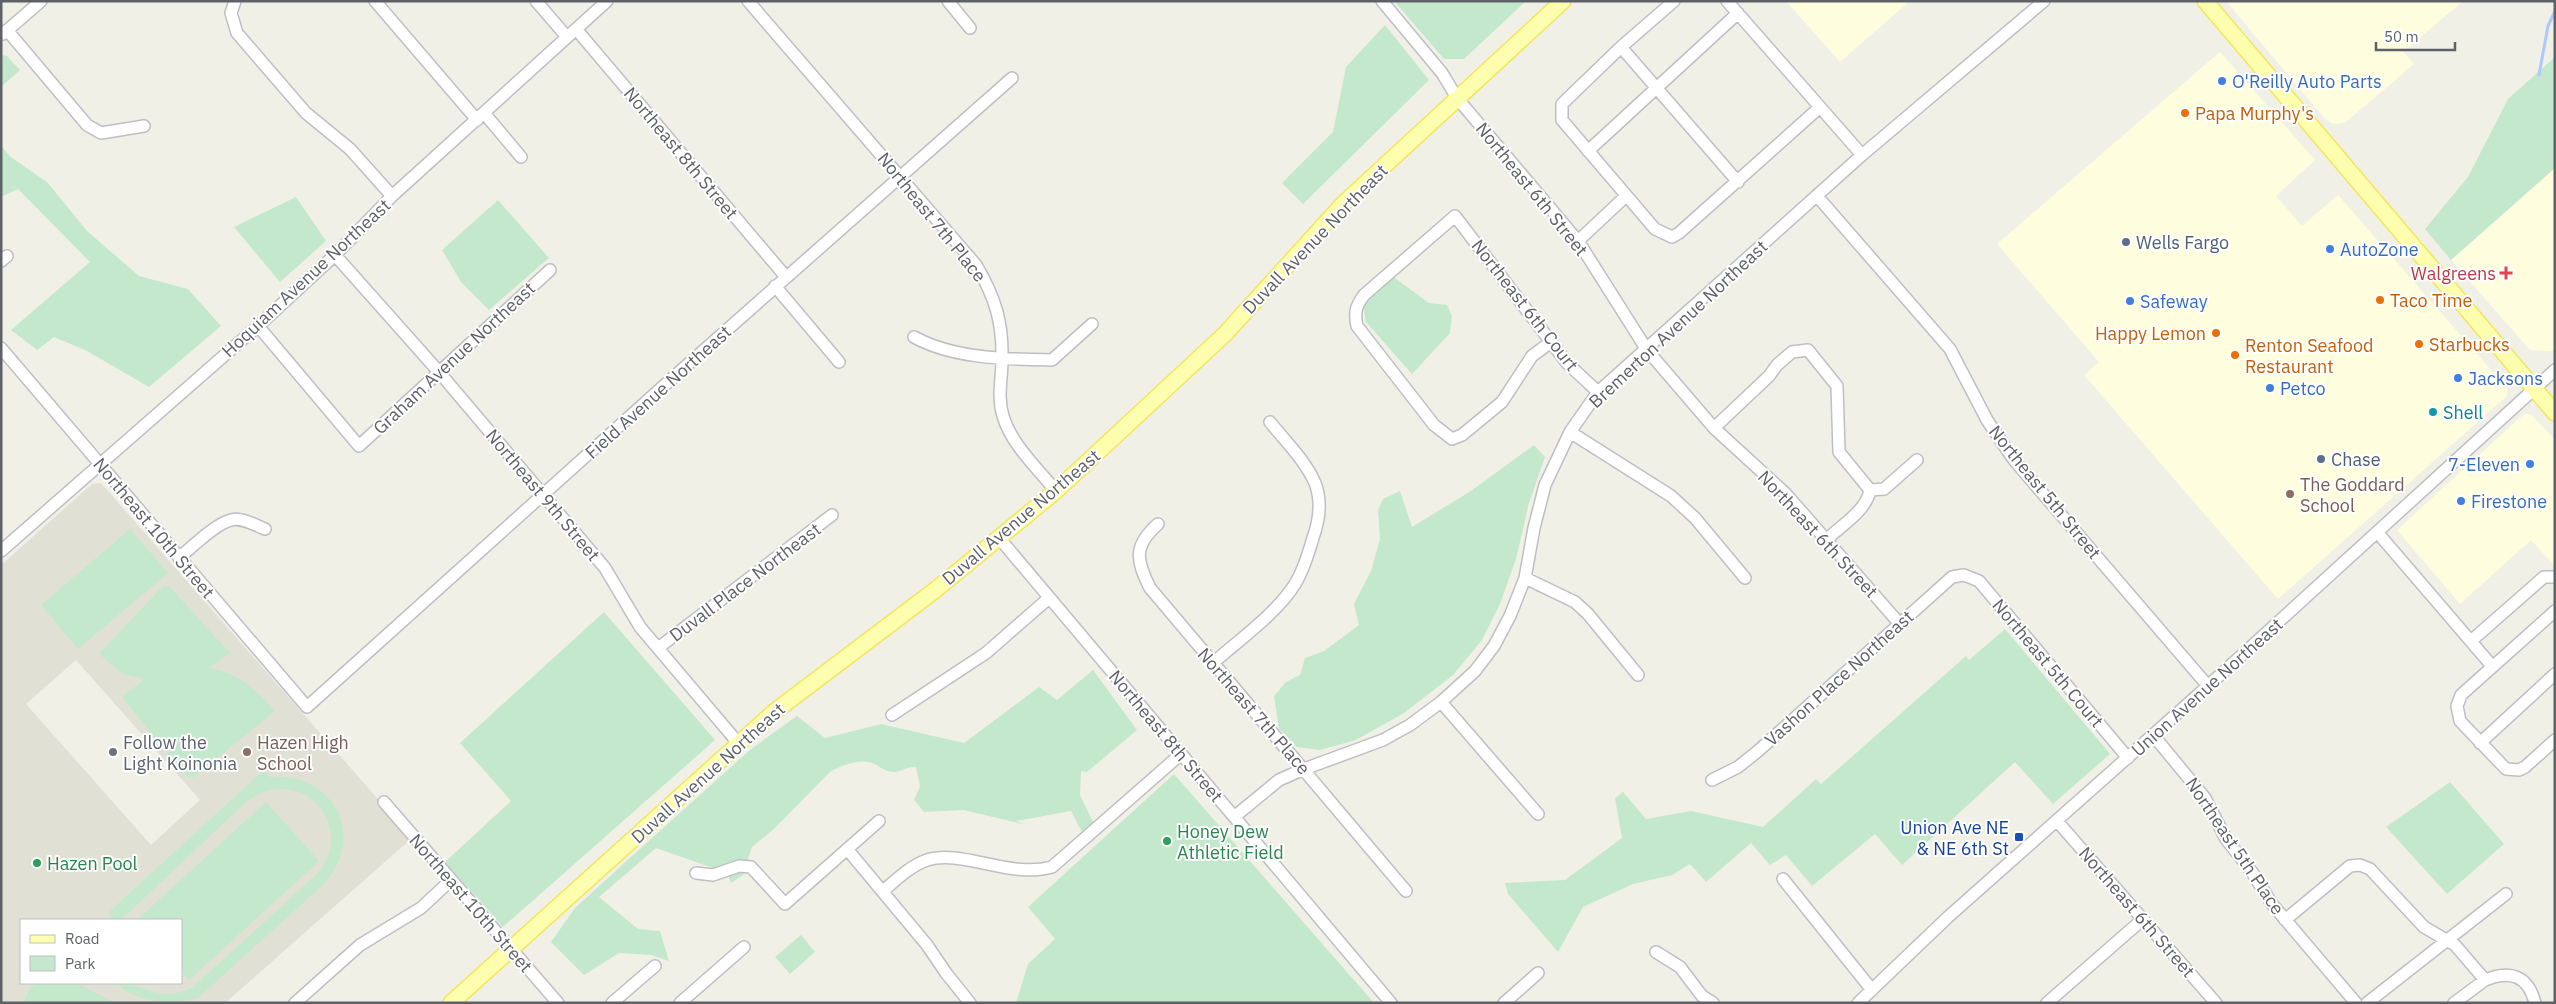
<svg xmlns="http://www.w3.org/2000/svg" width="2556" height="1004" font-family="'IBM Plex Sans',sans-serif">
<style>
.commercial{fill:#fefdde}
.education{fill:#e1e0d5;fill-rule:evenodd}
.green{fill:#c4e8cb}
.lines{fill:none;stroke-linecap:round;stroke-linejoin:round}
.stream{stroke:#a9c9ff;stroke-width:3}
.minor-casing{stroke:#bebfc5;stroke-width:14}
.major-casing{stroke:#f3e65d;stroke-width:18}
.minor{stroke:#fff;stroke-width:11}
.major{stroke:#fdffae;stroke-width:15}
.shop-dot{fill:#3f7fe0;stroke:#fff;stroke-width:2}
.food-dot{fill:#e8710a;stroke:#fff;stroke-width:2}
.service-dot{fill:#5c6f8a;stroke:#fff;stroke-width:2}
.health-dot{fill:#e0444e;stroke:#fff;stroke-width:2}
.culture-dot{fill:#0f9aa8;stroke:#fff;stroke-width:2}
.education-dot{fill:#8d6e63;stroke:#fff;stroke-width:2}
.worship-dot{fill:#6b7280;stroke:#fff;stroke-width:2}
.transit-dot{fill:#1a4fb4;stroke:#fff;stroke-width:2}
.leisure-dot{fill:#2e9e5b;stroke:#fff;stroke-width:2}
.labels{text-anchor:middle;dominant-baseline:central;stroke-width:4;stroke-linejoin:round;paint-order:stroke}
.shop-label{font-size:18px;fill:#366cbe;stroke:#fff;text-anchor:start}
.food-label{font-size:18px;fill:#c56008;stroke:#fff;text-anchor:start}
.street-label{font-size:18px;fill:#5e6167;stroke:#fff}
.service-label{font-size:18px;fill:#4e5e75;stroke:#fff;text-anchor:start}
.health-label{font-size:18px;fill:#be3a42;stroke:#fff;text-anchor:end}
.culture-label{font-size:18px;fill:#0d838f;stroke:#fff;text-anchor:start}
.education-label{font-size:18px;fill:#785e54;stroke:#fff;text-anchor:start}
.worship-label{font-size:18px;fill:#5b616d;stroke:#fff;text-anchor:start}
.transit-label{font-size:18px;fill:#164399;stroke:#fff;text-anchor:end}
.leisure-label{font-size:18px;fill:#27864d;stroke:#fff;text-anchor:start}
</style>
<rect width="100%" height="100%" fill="#f1f0e7"/>
<path class="commercial" d="M1786,1H1910L1840,62Z
M2226,1H2463L2403,52L2414,64L2346,122L2338,124L2331,123L2325,119Z
M2220,52L2315,160L2276,196L2302,226L2338,195L2507,388V396L2278,599L2084,375L2099,362L1997,244Z
M2555,168V349L2552,351L2530,350L2451,260Z
M2525,413L2533,416L2555,440V566L2531,540L2460,604L2397,530Z"/>
<path class="education" d="M101,483L412,838L225,1003H1V565L92,484ZM76,660L200,800L151,845L26,704ZM21,920H181V983H21Z"/>
<path class="green" d="M1394,1H1526L1464,59H1444Z
M1385,25L1429,80L1303,204L1282,183L1333,132L1346,67Z
M1,55L7,56L20,70L1,87Z
M2555,57V168L2451,260L2425,229L2468,177L2508,99Z
M1,146L11,157L48,183L87,231L139,276L188,289L221,326L149,387L87,351L54,337L37,350L11,330L90,262L18,189L1,197Z
M296,197L326,241L280,282L234,227Z
M498,200L549,258L489,310L461,282L442,250Z
M1392,276L1429,303L1447,305L1452,316L1450,333L1412,374L1366,322L1363,304Z
M1534,445L1545,457L1529,503L1516,559L1500,604L1482,640L1453,675L1404,713L1356,740L1320,750L1297,747L1279,729L1274,696L1286,682L1300,675L1305,658L1324,651L1359,625L1354,604L1371,571L1380,539L1378,510L1383,499L1400,491L1412,527L1471,491Z
M130,529L168,573L78,649L41,605Z
M163,586H169L230,653L209,668C238,672 257,691 275,711L194,777H187L122,697L145,679L123,674L99,654Z
M604,612L715,740L503,927L445,862L511,801L460,743Z
M2005,629L2110,754L2053,804L2015,762L1902,865L1875,834L1812,886L1786,855L1770,865L1751,843L1706,882L1690,864L1672,875L1633,884L1583,907L1558,952L1508,894L1505,883L1565,880L1622,838L1615,798L1623,792L1646,819L1691,811L1763,827L1816,779L1821,784L1966,656L1969,660Z
M1093,670L1137,730L1087,772L1081,771L1080,795L1093,822L1083,834L1071,811L1016,821L1026,825L964,810L924,812L914,800L920,786L916,767C907,766 902,772 893,772C883,772 877,763 868,762C856,760 840,766 830,772L773,830L752,847L743,875L731,883L727,873L656,848L599,897L638,929L660,931L669,961L651,955L619,953L584,975L551,942L575,908L631,857L751,749L797,716L825,738L881,724L964,743L1039,687L1057,700Z
M264,770L270,777C334,772 367,836 324,884L198,998C173,1004 135,1004 117,983C148,983 155,1004 192,988L316,875C360,825 299,761 246,802L121,920H109L111,915L109,912Z
M1174,774L1374,1003H1016L1028,964L1055,939L1028,907Z
M2450,782L2504,844L2447,894L2386,827Z
M266,802L319,861L189,980L181,971V920H137Z
M801,935L815,952L790,974L775,957Z
M37,983H77L115,1003H24L29,989Z"/>
<g class="lines">
<path class="stream" d="M2539,75L2548,26L2555,11"/>
<g class="minor-casing">
<path id="minor" d="M235,1L231,13L237,33L306,113L350,149L392,196
M375,1L477,120
M536,1L567,37
M748,1L976,265C995,297 1003,322 1002,360C1002,379 997,397 1003,416C1011,444 1038,469 1056,491
M948,1L970,28
M1382,1L1442,73L1457,98L1578,241L1647,350L1714,428L1786,494L1899,623
M1674,1L1621,47L1562,104V120L1655,229L1672,237L1679,233L1819,108
M1727,1L1862,155
M576,29L786,277
M7,30L87,125L101,133L144,126
M3,34L41,1
M1621,47L1738,182
M484,113L521,157
M1588,151L1738,13
M1817,196L1950,349L1987,420L2014,460L2208,686
M1578,241L1626,196
M335,255L439,372L605,568L640,627L739,744
M1,261L7,256
M775,286L839,362
M258,326L359,446L550,270
M914,337C954,359 1007,359 1052,360L1092,324
M1551,342L1532,356L1502,402L1462,435L1452,439L1434,425L1357,326C1354,312 1356,306 1364,295L1455,216L1567,363L1598,392
M1,348L307,707L677,374L1012,78
M1714,428L1769,376L1777,365L1792,352L1808,350L1837,386L1839,452L1870,490
M1570,432L1671,496L1695,518L1745,578
M1158,524C1133,546 1136,560 1150,588L1406,891
M2377,532L2492,666
M1000,539L1391,1003
M1827,539C1841,526 1867,510 1870,490L1884,489L1917,460
M1,551L258,326L335,255L392,196L607,1
M179,558C192,547 215,524 231,520C242,517 255,525 265,529
M1525,578L1575,602L1588,614L1638,675
M2555,611L2461,695L2457,706L2460,721L2506,769L2519,770L2525,767L2555,740
M2471,641L2544,577H2555
M658,648L832,515
M1213,663C1239,640 1277,613 1295,584C1304,570 1308,554 1313,538C1319,521 1322,501 1315,483C1305,460 1285,441 1270,422
M1441,702L1538,814
M892,715L986,653L1049,598
M2153,735L2205,798L2226,839L2252,872L2272,904L2356,1003
M2480,743L2555,674
M1712,780L1738,767L1758,751L1952,577L1964,575L1979,581L2128,758
M384,802L558,1003
M1234,817L1279,780L1304,769L1383,740L1410,725L1441,702L1475,671L1494,646L1510,616L1525,578L1534,528L1545,485L1570,432L1598,392L1862,155L2044,1
M2057,821L2216,1003
M847,849L927,945L946,973L970,1003
M696,873L713,875L739,866L751,867L785,904L879,821
M1783,879L1872,990
M883,891C896,880 910,866 927,860C962,849 1010,879 1052,867L1181,754
M2285,920L2350,866L2360,865L2370,869L2424,927L2455,945L2485,980C2510,970 2528,975 2535,1003
M1656,952L1680,967L1702,996L1713,1003
M295,1003L360,945L421,908L451,880
M612,1003L655,966
M680,1003L744,947
M1504,1003L1538,973
M1858,1003L1948,917L2208,686L2555,370
M2047,1003L2143,919
M2367,1003L2506,894
M2454,1003L2485,980"/>
</g>
<g class="major-casing">
<path id="major" d="M2205,1L2555,413
M451,1003L774,712L934,591L1056,491L1225,334L1343,204L1563,1"/>
</g>
<use href="#minor" class="minor"/>
<use href="#major" class="major"/>
</g>
<g class="shop-dot">
<circle cx="2222" cy="81" r="5"/>
<circle cx="2330" cy="249" r="5"/>
<circle cx="2130" cy="301" r="5"/>
<circle cx="2458" cy="378" r="5"/>
<circle cx="2270" cy="388" r="5"/>
<circle cx="2530" cy="464" r="5"/>
<circle cx="2461" cy="501" r="5"/>
</g>
<g class="food-dot">
<circle cx="2185" cy="113" r="5"/>
<circle cx="2380" cy="300" r="5"/>
<circle cx="2216" cy="333" r="5"/>
<circle cx="2419" cy="344" r="5"/>
<circle cx="2235" cy="355" r="5"/>
</g>
<g class="service-dot">
<circle cx="2126" cy="242" r="5"/>
<circle cx="2321" cy="459" r="5"/>
</g>
<path class="health-dot" d="M2503.5 265.5h5v5h5v5h-5v5h-5v-5h-5v-5h5z"/>
<circle class="culture-dot" cx="2433" cy="412" r="5"/>
<g class="education-dot">
<circle cx="2290" cy="494" r="5"/>
<circle cx="247" cy="752" r="5"/>
</g>
<circle class="worship-dot" cx="113" cy="752" r="5"/>
<rect class="transit-dot" x="2014" y="832" width="10" height="10" rx="2.5"/>
<g class="leisure-dot">
<circle cx="1167" cy="841" r="5"/>
<circle cx="37" cy="863" r="5"/>
</g>
<g class="labels">
<g class="shop-label">
<text x="2232" y="81">O'Reilly Auto Parts</text>
<text x="2340" y="249">AutoZone</text>
<text x="2140" y="301">Safeway</text>
<text x="2468" y="378">Jacksons</text>
<text x="2280" y="388">Petco</text>
<text x="2520" y="464" text-anchor="end">7-Eleven</text>
<text x="2471" y="501">Firestone</text>
</g>
<g class="food-label">
<text x="2195" y="113">Papa Murphy's</text>
<text x="2390" y="300">Taco Time</text>
<text x="2206" y="333" text-anchor="end">Happy Lemon</text>
<text x="2429" y="344">Starbucks</text>
<text x="2245" y="345">Renton Seafood<tspan x="2245" dy="21">Restaurant</tspan></text>
</g>
<g class="street-label">
<text transform="translate(681 153) rotate(50)">Northeast 8th Street</text>
<text transform="translate(1532 189) rotate(51)">Northeast 6th Street</text>
<text transform="translate(932 217) rotate(51)">Northeast 7th Place</text>
<text transform="translate(1315 239) rotate(-46)">Duvall Avenue Northeast</text>
<text transform="translate(306 278) rotate(-43)">Hoquiam Avenue Northeast</text>
<text transform="translate(1525 305) rotate(52)">Northeast 6th Court</text>
<text transform="translate(1678 324) rotate(-43)">Bremerton Avenue Northeast</text>
<text transform="translate(454 358) rotate(-43)">Graham Avenue Northeast</text>
<text transform="translate(658 392) rotate(-42)">Field Avenue Northeast</text>
<text transform="translate(2045 492) rotate(51)">Northeast 5th Street</text>
<text transform="translate(543 495) rotate(50)">Northeast 9th Street</text>
<text transform="translate(1021 517) rotate(-40)">Duvall Avenue Northeast</text>
<text transform="translate(154 528) rotate(50)">Northeast 10th Street</text>
<text transform="translate(1818 534) rotate(47)">Northeast 6th Street</text>
<text transform="translate(745 582) rotate(-37)">Duvall Place Northeast</text>
<text transform="translate(2048 663) rotate(50)">Northeast 5th Court</text>
<text transform="translate(1839 678) rotate(-42)">Vashon Place Northeast</text>
<text transform="translate(2207 687) rotate(-42)">Union Avenue Northeast</text>
<text transform="translate(1254 711) rotate(49)">Northeast 7th Place</text>
<text transform="translate(1166 736) rotate(50)">Northeast 8th Street</text>
<text transform="translate(708 773) rotate(-42)">Duvall Avenue Northeast</text>
<text transform="translate(2235 846) rotate(56)">Northeast 5th Place</text>
<text transform="translate(471 903) rotate(49)">Northeast 10th Street</text>
<text transform="translate(2137 912) rotate(49)">Northeast 6th Street</text>
</g>
<g class="service-label">
<text x="2136" y="242">Wells Fargo</text>
<text x="2331" y="459">Chase</text>
</g>
<g class="health-label">
<text x="2496" y="273">Walgreens</text>
</g>
<g class="culture-label">
<text x="2443" y="412">Shell</text>
</g>
<g class="education-label">
<text x="2300" y="484">The Goddard<tspan x="2300" dy="21">School</tspan></text>
<text x="257" y="742">Hazen High<tspan x="257" dy="21">School</tspan></text>
</g>
<g class="worship-label">
<text x="123" y="742">Follow the<tspan x="123" dy="21">Light Koinonia</tspan></text>
</g>
<g class="transit-label">
<text x="2009" y="827">Union Ave NE<tspan x="2009" dy="21">&amp; NE 6th St</tspan></text>
</g>
<g class="leisure-label">
<text x="1177" y="831">Honey Dew<tspan x="1177" dy="21">Athletic Field</tspan></text>
<text x="47" y="863">Hazen Pool</text>
</g>
</g>
<rect width="2556" height="1004" fill="none" stroke="#5e6167" stroke-width="5"/>
<rect x="20" y="919" width="162" height="65" fill="#ffffff" stroke="#bfc0c2"/>
<rect x="30" y="935" width="25" height="8" fill="#fdffae" stroke="#bfc0c2"/>
<text x="65" y="944" font-size="15" fill="#5e6167">Road</text>
<rect x="30" y="956" width="25" height="15" fill="#c4e8cb" stroke="#bfc0c2"/>
<text x="65" y="969" font-size="15" fill="#5e6167">Park</text>
<path d="M2376 42v8h79v-8" fill="none" stroke="#5e6167" stroke-width="2.5"/>
<text x="2384" y="42" font-size="15" fill="#5e6167" stroke="#ffffff" stroke-width="4" paint-order="stroke">50 m</text>
</svg>
